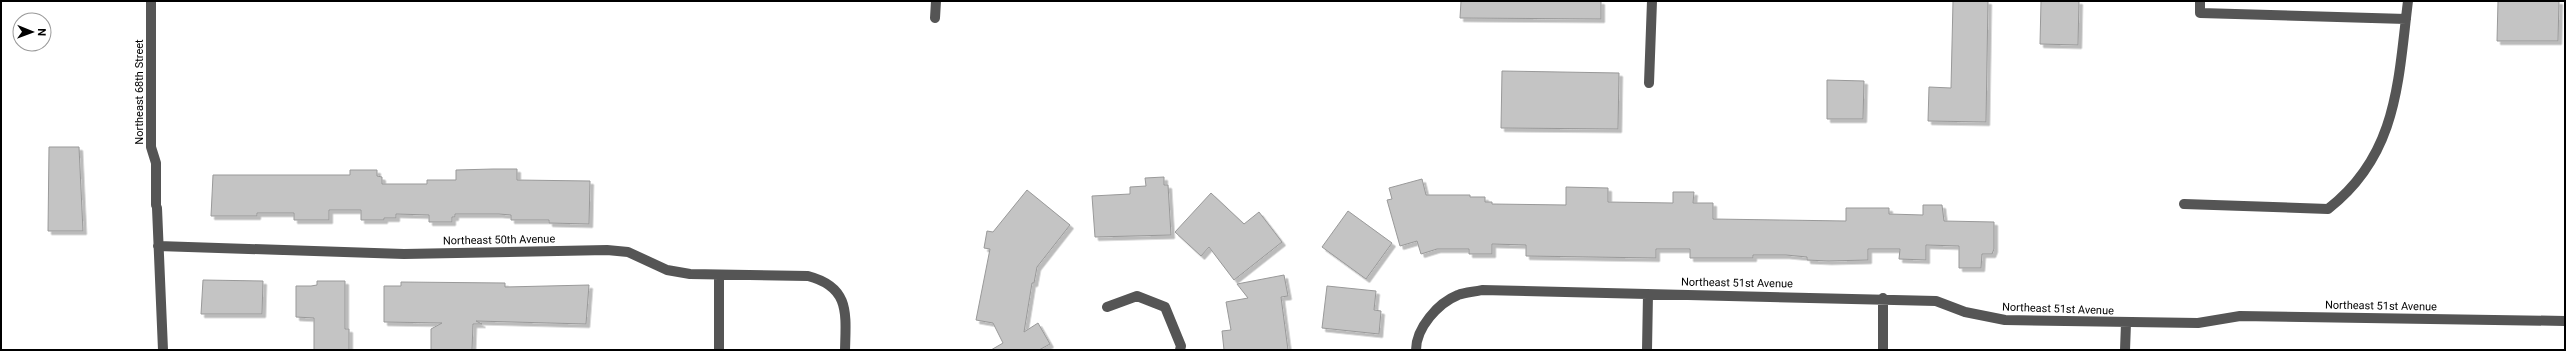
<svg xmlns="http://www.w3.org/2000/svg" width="2566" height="351" font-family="Roboto,sans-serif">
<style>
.building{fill:#c4c4c4;stroke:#999;filter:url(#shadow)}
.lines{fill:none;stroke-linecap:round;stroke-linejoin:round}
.minor{stroke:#555;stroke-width:10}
.labels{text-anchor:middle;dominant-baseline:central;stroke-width:3;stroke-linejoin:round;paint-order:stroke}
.street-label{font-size:11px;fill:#000;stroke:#fff}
</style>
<defs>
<filter id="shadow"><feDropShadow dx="3.5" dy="3.5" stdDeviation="0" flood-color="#0004"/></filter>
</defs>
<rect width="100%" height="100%" fill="#fff"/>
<path class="building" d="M1461,1H1601V19L1460,18Z
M1953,1H1988L1986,122L1928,121L1929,87L1951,88Z
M2041,1H2079L2078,45L2040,44Z
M2498,1H2559L2558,41H2497Z
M1502,71L1619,73L1618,129L1501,128Z
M1827,80L1864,81L1863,119H1827Z
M49,147H79L83,231H48Z
M493,169H517V180L590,181L589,224L549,223V220H511V215L499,214H455V217H452V222H429V215L396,214V218H384V220H361V210H329V220H294V213H257V216H211L213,175H350V170H377V176L382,177V184H427V180H456V170Z
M1164,177V185H1168L1171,235L1095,237L1092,196L1130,194V187L1146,186L1145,178Z
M1422,179L1426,195H1470V197H1485V202H1492V204L1566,205V187L1608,188V202L1673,203V192H1694L1693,203H1713V219L1846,221V208H1889V214L1923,215V205H1942L1944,221L1994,222V249L1992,254H1982L1981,268H1959V246L1926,245V260L1899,259L1900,249H1868V260L1828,261L1807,260V257L1786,255H1753V258H1690V249H1656V258L1526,256V245L1492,244V254H1469V249H1437L1421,254L1417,241L1400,246L1387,200L1392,199L1389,188Z
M1027,190L1070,225L1037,267L1034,283H1032L1024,332L1038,323L1050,344L1039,350H991L1003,343L993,323L976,320L990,249L984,248L987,231L993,232Z
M1211,193L1244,224L1259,212L1282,242L1234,280L1209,247L1201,256L1175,232Z
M1348,211L1392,243L1366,279L1322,247Z
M1284,275L1288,296L1281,297L1288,350H1224L1222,331L1231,330L1226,302L1248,298L1237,284Z
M203,280L263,281L262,314H201Z
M317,281H345V329H349V350H314V318L296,317V286H311L317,285Z
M401,282L505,283V287L589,285L586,324L476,321L482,324H473L472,350H431V329L442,323L384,322V286H401Z
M1327,286L1376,291L1374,310L1381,311L1379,334L1322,328Z"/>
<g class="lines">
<path class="minor" d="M151,1V147L156,163V205
M2200,1V13L2406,19
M935,18L936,1
M1649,83L1652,1
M2184,204L2328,209C2398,155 2398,81 2408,1
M157,208L163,350
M158,246L404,254L607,250L628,252L667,270L690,274L808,276C850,287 846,313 845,350
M1107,307L1137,296L1165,307L1181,346L1180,350
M719,350V275
M1416,350C1416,328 1438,303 1458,295C1465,292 1474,292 1482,290L1936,301L1965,312L2005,320L2198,323L2240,316L2565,321
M1647,350L1648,294
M1883,350V298
M2125,350L2126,323"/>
</g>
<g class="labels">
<g class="street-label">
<text transform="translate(139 92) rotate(-90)">Northeast 68th Street</text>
<text transform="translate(499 240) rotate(-1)">Northeast 50th Avenue</text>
<text transform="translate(1737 283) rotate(1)">Northeast 51st Avenue</text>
<text transform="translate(2381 306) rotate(1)">Northeast 51st Avenue</text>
<text transform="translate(2058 309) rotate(2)">Northeast 51st Avenue</text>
</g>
</g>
<rect width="2566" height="351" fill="none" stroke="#000000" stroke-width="4"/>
<g transform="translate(32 32) rotate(91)"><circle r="19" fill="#ffffff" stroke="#999999"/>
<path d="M0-3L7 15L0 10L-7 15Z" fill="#000000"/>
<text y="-6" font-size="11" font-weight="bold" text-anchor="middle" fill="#000000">N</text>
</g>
</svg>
